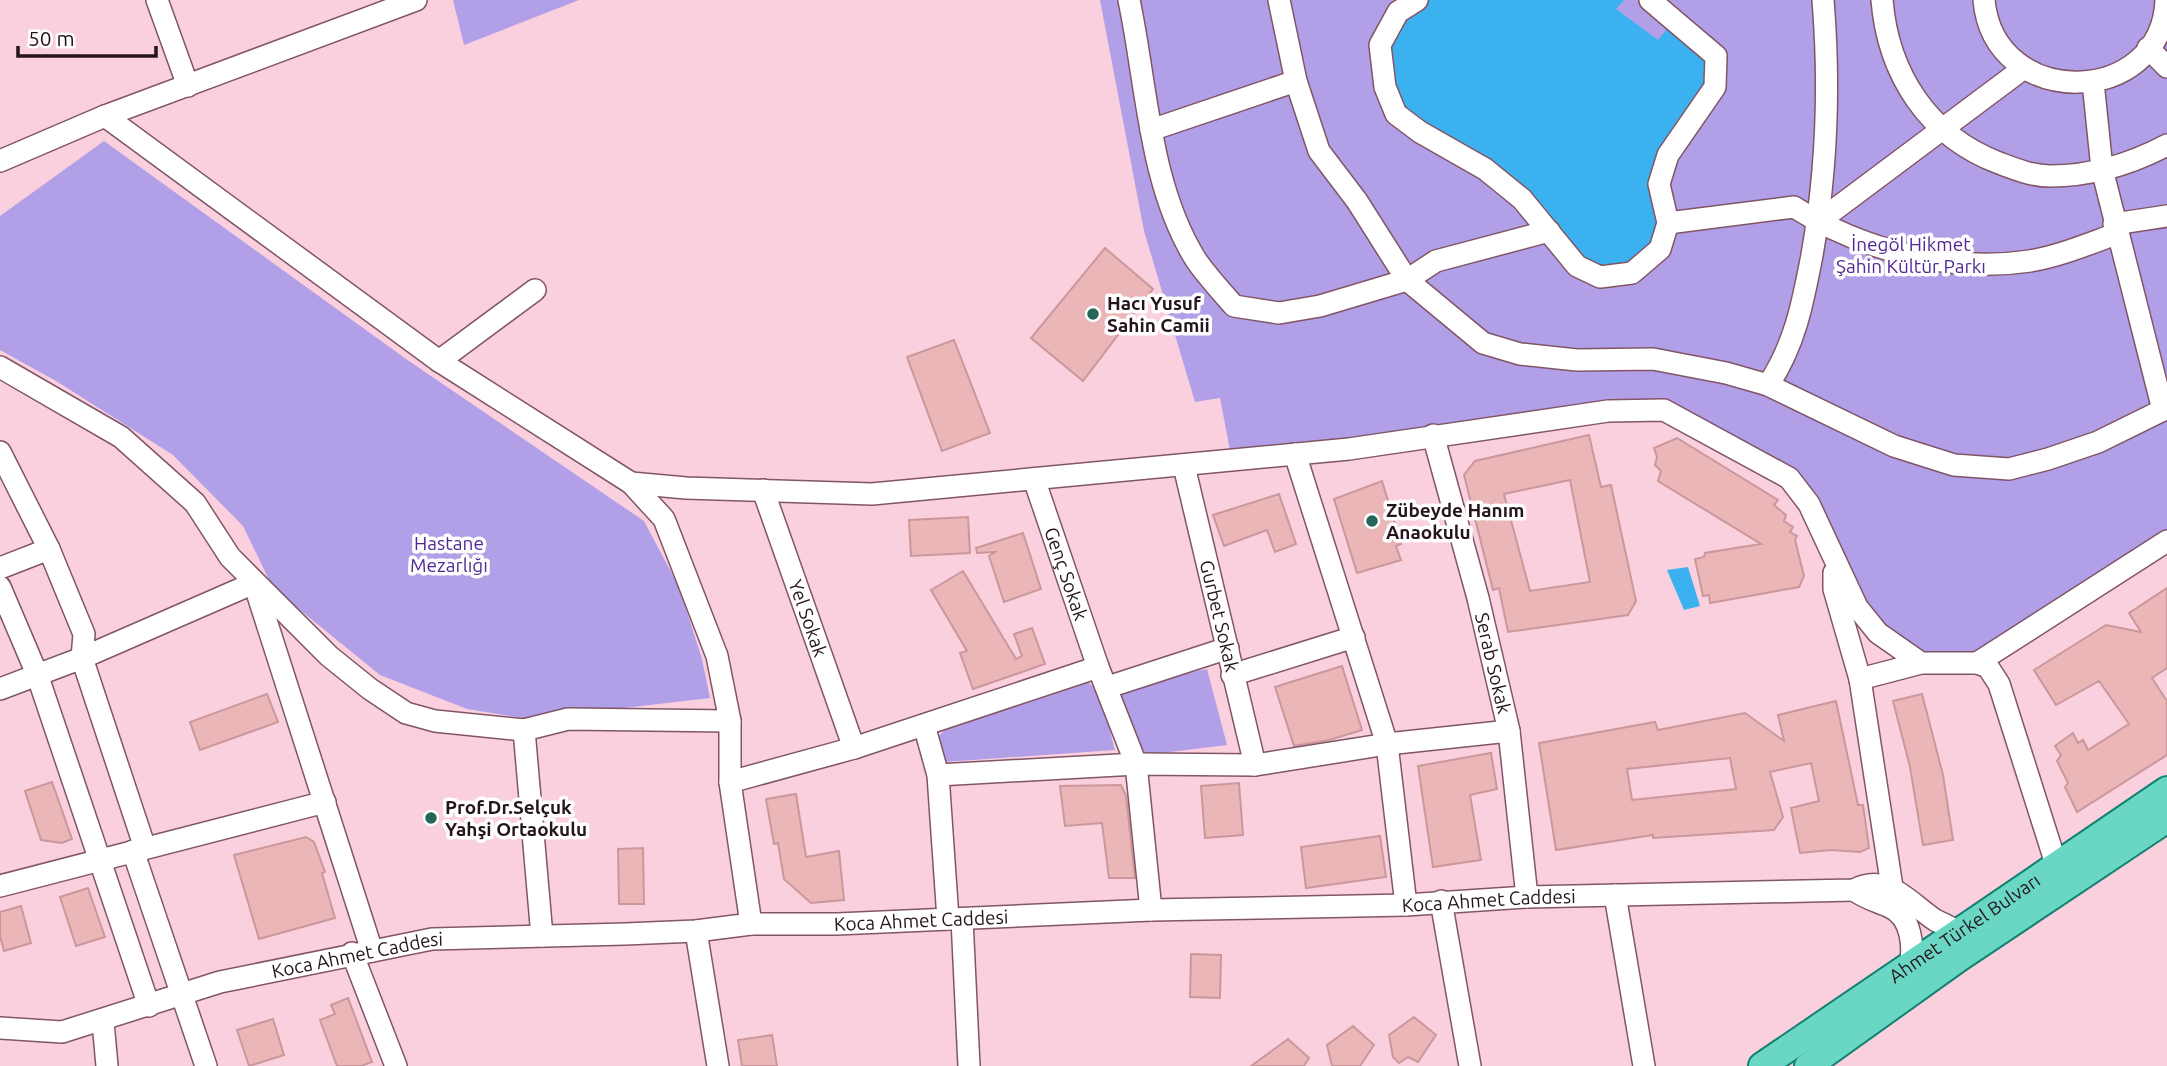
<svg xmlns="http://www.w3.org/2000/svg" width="2167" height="1066" font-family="Ubuntu,sans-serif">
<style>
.green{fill:#b19fe7}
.water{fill:#3bb2ef}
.building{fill:#ebb6b8;stroke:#cb979a;stroke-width:2;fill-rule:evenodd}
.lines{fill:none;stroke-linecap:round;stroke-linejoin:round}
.minor-casing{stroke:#815566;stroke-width:24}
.major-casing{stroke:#128170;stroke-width:30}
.minor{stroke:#fff;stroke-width:21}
.major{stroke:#6ad7c5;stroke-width:26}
.poi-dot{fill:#246758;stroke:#fefefe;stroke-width:2.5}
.labels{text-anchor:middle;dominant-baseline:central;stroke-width:7;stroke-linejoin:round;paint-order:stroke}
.park-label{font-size:19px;fill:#522995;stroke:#fefefe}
.poi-label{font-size:19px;font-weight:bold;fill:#25141b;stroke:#fefefe;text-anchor:start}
.street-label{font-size:19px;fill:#25141b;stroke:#fefefe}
</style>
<rect width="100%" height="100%" fill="#fad0df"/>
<path class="green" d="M453,0H579L464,45Z
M1100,0H2167V541L1977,663H1921L1878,633L1789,478L1664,410L1232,461L1220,398L1195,402L1144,231Z
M104,141L406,359L644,521L679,587L702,659L710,698L529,719L467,709L380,675L273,588L243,526L173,455L56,381L0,350V216Z
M1207,669L1227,745L1145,755L1139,749L1121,694L1124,687Z
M1087,681C1106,697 1108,726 1115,750L945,762L939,736L948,726Z"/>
<path class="water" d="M1417,0H1624L1616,9L1658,40L1675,19L1716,56L1715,87L1669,155L1660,249L1600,277L1522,199L1396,114L1380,45Z
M1688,567L1700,606L1684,610L1667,570Z"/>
<path class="building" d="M1105,248L1153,289L1083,381L1031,338Z
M954,340L990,433L942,451L907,357Z
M1589,435L1601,487L1611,485L1636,601L1628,615L1508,632L1499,588L1493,590L1464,475L1475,461ZM1570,480L1590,582L1530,591L1504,494Z
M1677,438L1778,500L1774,505L1786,515L1784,521L1793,527L1790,532L1797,536L1795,540L1804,576L1799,587L1710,603L1709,595L1703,596L1695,559L1704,557L1705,553L1761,544L1658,481L1661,471L1655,465L1657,457L1654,448Z
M1382,481L1401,544L1396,546L1401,560L1357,573L1334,499Z
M1279,494L1296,544L1275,552L1267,530L1224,546L1213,515Z
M968,517L970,553L911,556L909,520Z
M1023,533L1041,589L1004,602L989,556L995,552L977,553L976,548Z
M963,571L1016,659L1022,656L1014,634L1032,628L1045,664L973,689L960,653L967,651L931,590Z
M2167,588V668L2152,678L2167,701V755L2077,812L2065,787L2068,783L2057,761L2061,755L2055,746L2073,733L2078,743L2083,740L2088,750L2129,724L2099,681L2056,705L2034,670L2106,625L2141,632L2129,613Z
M1342,666L1362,730L1329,740L1294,746L1275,687Z
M267,694L278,722L200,750L190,722Z
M1922,694L1943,775L1953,840L1923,845L1910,767L1893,701Z
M1836,701L1858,805H1863L1869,848L1860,852L1831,850L1800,853L1791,808L1819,801L1811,763L1770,772L1783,817L1774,830L1653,838V835L1556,850L1539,743L1655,722L1658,730L1745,713L1784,741L1778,715ZM1730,758L1736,789L1632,800L1627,769Z
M1491,753L1497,789L1470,795L1481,860L1433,867L1418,766Z
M52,782L72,839L62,843L41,840L25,791Z
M1239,783L1243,835L1205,838L1201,786Z
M1121,785L1126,796L1135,878H1109L1102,823L1065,826L1060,786Z
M796,794L806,857L839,851L844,900L811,903L784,879L778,843L774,844L766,799Z
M1380,836L1386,877L1306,888L1301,847Z
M306,837L314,842L325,872L322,873L335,918L259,939L234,855Z
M643,848L644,904H619L618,849Z
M88,888L105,937L76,946L60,897Z
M21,906L31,943L4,951L0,936V912Z
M1191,954L1221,955L1220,998L1190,997Z
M348,998L372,1062L361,1066H337L320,1020L335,1014L331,1005Z
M1414,1017L1436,1035L1418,1062L1408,1057L1399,1063L1393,1057L1389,1035Z
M273,1019L284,1055L249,1066L237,1030Z
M1353,1026L1374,1045L1360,1066H1332L1327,1045Z
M772,1035L777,1066H742L738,1040Z
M1288,1039L1309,1058L1304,1066H1251Z"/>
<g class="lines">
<g class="minor-casing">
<g id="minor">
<path d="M157,0L188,86"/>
<path d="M1129,0C1147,85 1149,185 1196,260C1207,276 1221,291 1234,306L1279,313L1320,306L1407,280L1436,261L1549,231"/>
<path d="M1279,0L1296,81L1319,151L1357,201L1407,280L1483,343L1520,354L1577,360L1653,359L1726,373L1768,385L1894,446L1954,465L2009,469L2048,459L2098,442L2167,408"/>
<path d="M1417,0L1398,12L1380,45L1385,87L1396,114L1420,132L1485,169L1522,199L1577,266L1600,277L1632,273L1660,249L1668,223L1659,184L1668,155L1715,87L1716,56L1650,0"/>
<path d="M1882,0C1888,74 1928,136 1999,163C2015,169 2032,176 2050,176C2091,176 2131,164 2167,145"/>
<path d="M1984,0C1994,111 2162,108 2166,0"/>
<path d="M2148,48L2167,67"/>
<path d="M2093,82L2102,169L2163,410"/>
<path d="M105,116L439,361L631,483L664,519L717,656L730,721V782L751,924"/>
<path d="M1151,130L1296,81"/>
<path d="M0,161L105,116L416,0"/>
<path d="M1818,222L2024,68"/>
<path d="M1668,223L1794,207C1861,250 1950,273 2030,261C2060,256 2088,244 2116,234"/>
<path d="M2114,224L2167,216"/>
<path d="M439,361L535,290"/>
<path d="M0,367L121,437L195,503L230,557L329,656L370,689L406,713L435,721L524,730L568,719L730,721"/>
<path d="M1768,385C1795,345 1803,302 1812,255C1827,170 1830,86 1823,0"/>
<path id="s1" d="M1433,435L1478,598L1509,731L1527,897"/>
<path d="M0,452L49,549L84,634L82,658L145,848"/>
<path d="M1295,454L1387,744L1406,905"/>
<path id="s2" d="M1184,466L1255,765"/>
<path id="s3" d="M1034,479L1098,667L1136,764L1151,910"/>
<path d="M631,483L686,488L872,494L1349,449L1608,411L1664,410L1789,478L1809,504L1857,607L1878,633L1921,663H1977L1988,667L1999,684L2057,867"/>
<path id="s4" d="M763,490L854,748"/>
<path d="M0,568L49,549"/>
<path d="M1834,573V589L1860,679L1892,887V907"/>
<path d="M0,587L37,674L149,1006"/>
<path d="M1977,663L2167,541"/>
<path d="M1232,675L1354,637"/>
<path d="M1860,679L1921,663"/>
<path d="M1108,687L1228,648"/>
<path d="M0,689L82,658L254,583L372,951"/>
<path d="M924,725L938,775L948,919"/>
<path d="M524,730L542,936"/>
<path d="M938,775L1136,764L1255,765L1387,744L1509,731"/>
<path d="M730,782L854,748L1098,667"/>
<path d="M133,851L206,1066"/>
<path d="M0,886L325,802"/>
<path d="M1854,890C1866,899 1877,901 1890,907C1912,917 1914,947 1910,967"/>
<path d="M1615,895L1644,1066"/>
<path d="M1441,901L1470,1066"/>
<path d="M962,919L969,1066"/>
<path d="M696,931L718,1066"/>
<path d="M352,953L396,1066"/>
<path d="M103,1022L107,1066"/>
<path id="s5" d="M0,1028L62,1032L220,982L432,939L625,934L696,931L751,924H837L1151,910L1406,905L1527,897L1854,890C1888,872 1909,903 1935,920C1943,924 1952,928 1960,932"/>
</g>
</g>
<g class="major-casing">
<g id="major">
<path id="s6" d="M1762,1066L2167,790"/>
<path d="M1808,1066L1959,958L2167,819"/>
</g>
</g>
<use href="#minor" class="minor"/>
<use href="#major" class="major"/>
</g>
<g class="poi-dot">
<circle cx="1093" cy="314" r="7"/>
<circle cx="1372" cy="521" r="7"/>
<circle cx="431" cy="818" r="7"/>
</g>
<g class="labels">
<g class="park-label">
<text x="1911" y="244">İnegöl Hikmet<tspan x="1911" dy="22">Şahin Kültür Parkı</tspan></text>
<text x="449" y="543">Hastane<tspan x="449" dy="22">Mezarlığı</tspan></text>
</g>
<g class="poi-label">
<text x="1107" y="303">Hacı Yusuf<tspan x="1107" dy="22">Sahin Camii</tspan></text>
<text x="1386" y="510">Zübeyde Hanım<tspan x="1386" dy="22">Anaokulu</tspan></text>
<text x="445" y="807">Prof.Dr.Selçuk<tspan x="445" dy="22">Yahşi Ortaokulu</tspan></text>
</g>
<g class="street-label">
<text stroke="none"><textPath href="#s3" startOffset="100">Genç Sokak</textPath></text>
<text stroke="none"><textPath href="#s2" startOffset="154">Gurbet Sokak</textPath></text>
<text stroke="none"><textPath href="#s4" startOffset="136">Yel Sokak</textPath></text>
<text stroke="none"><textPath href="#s1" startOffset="236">Serab Sokak</textPath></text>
<text stroke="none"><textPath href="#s5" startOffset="1502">Koca Ahmet Caddesi</textPath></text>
<text stroke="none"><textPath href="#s5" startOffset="934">Koca Ahmet Caddesi</textPath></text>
<text stroke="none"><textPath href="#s6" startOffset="245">Ahmet Türkel Bulvarı</textPath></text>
<text stroke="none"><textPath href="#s5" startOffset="368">Koca Ahmet Caddesi</textPath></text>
</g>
</g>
<path d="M18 46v10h138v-10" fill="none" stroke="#25141b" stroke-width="3.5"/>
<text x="28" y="46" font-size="21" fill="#25141b" stroke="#fefefe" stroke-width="5" paint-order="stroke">50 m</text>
</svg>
